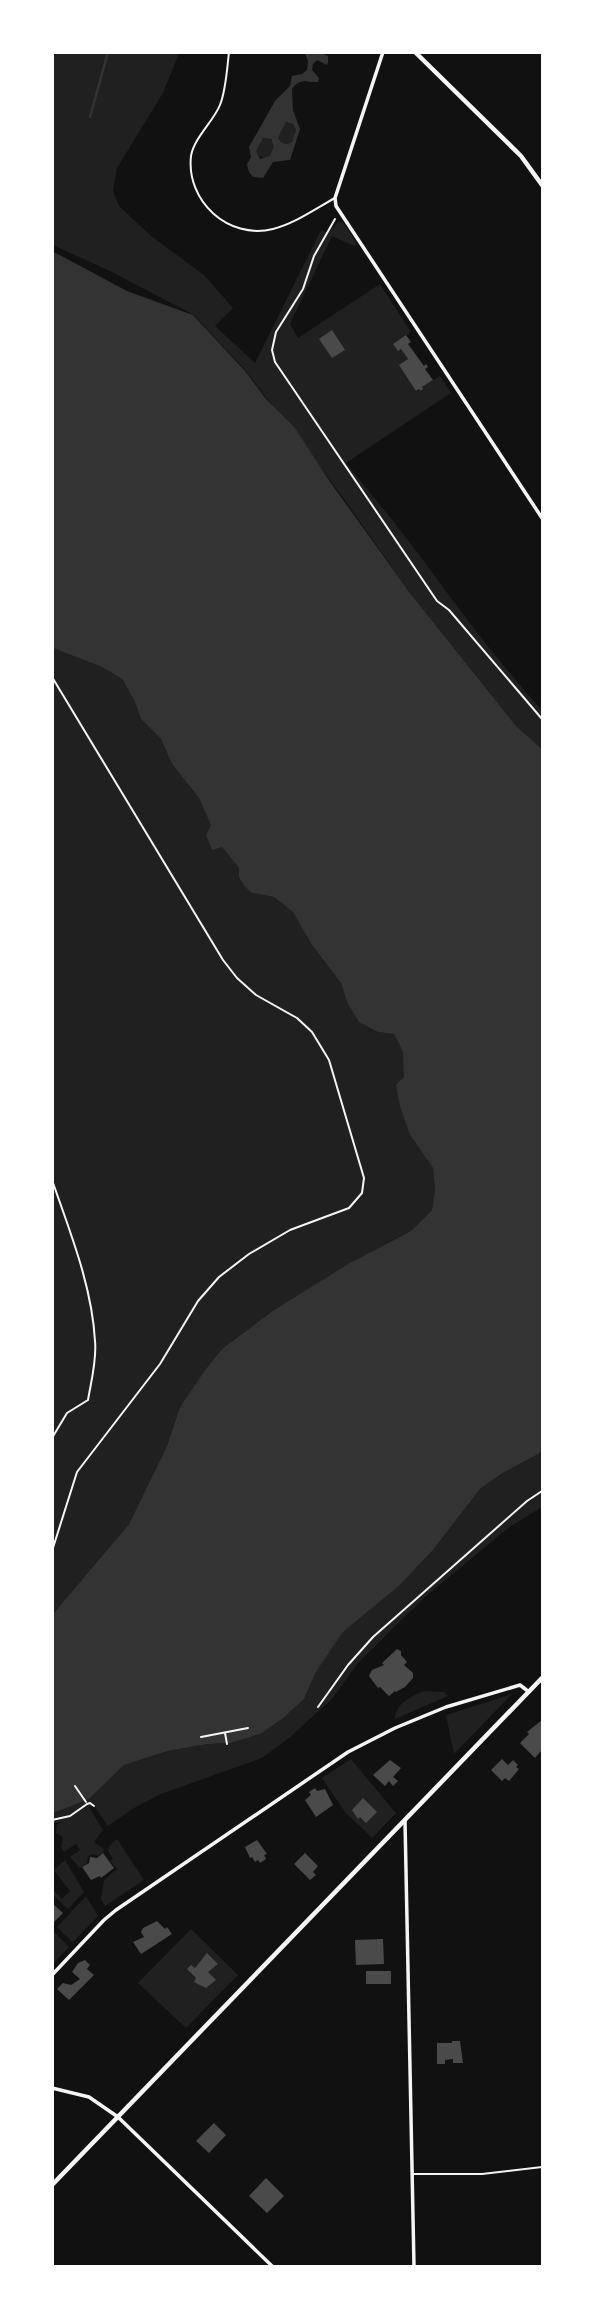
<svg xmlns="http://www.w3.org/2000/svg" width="595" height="2319" font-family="Karla,sans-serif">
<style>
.green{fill:#202020}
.water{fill:#333;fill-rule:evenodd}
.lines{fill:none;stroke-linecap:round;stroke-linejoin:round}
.stream{stroke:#333;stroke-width:2.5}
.building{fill:#4a4a4a}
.path{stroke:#f5f5f5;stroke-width:2}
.service{stroke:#f5f5f5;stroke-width:2}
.minor{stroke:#f5f5f5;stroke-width:3.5}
.tertiary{stroke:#f5f5f5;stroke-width:4.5}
</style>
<rect width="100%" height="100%" fill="#111"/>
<path class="green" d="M53,53H179L163,93L117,168L113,191L119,206L151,236L204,275L233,308L215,326L255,363L321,230L328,233L338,222H343L357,244L354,246L332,236L290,324L298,338L380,284L411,332L393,344L398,350L401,349L408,359L416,391H421L422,387L440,376L451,393L346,463C373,496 400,529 426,564C463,615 500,664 542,710V749L516,726L410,593L342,496L245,370L194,315L112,272L53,245Z
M286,122L293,124L296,130L292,142L288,144L282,143L278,138Z
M255 148a10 10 0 1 1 20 0a10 10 0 1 1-20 0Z
M53,648L102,667L122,679L135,702L141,719L161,739L172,764L199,798L222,847L239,868L240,877L245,887L252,893L274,897L294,912L312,945L341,983L347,1002L378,1032L394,1034L403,1052L410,1135L433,1168L435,1190L432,1210L411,1231L348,1264L274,1310L222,1349L205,1370L180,1407L167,1446L129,1524L53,1614Z
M542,1452V1507L508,1528L425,1597L358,1663L332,1699L289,1738L262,1758L161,1794L134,1808L108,1826L94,1806L89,1807L103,1830L94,1842L104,1849L103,1852L98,1856L93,1854L88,1856L87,1863L80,1868L70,1857L80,1850L76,1844L64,1852L61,1847L63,1837L56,1833L57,1824L64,1822L53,1823V1813L89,1799L124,1765L168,1751L207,1744L231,1743L244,1739L304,1699L316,1672L343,1632L399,1586L433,1550L480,1489L501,1474Z
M425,1691L444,1692L448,1696L395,1719C395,1704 412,1695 425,1691Z
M512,1694L454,1754L446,1715Z
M351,1759L396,1813L372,1838L345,1812L322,1778Z
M117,1839L144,1880L105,1906L101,1900L104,1880L117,1869L110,1861L113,1859L108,1851L109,1846Z
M65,1860L84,1892L68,1909L53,1895V1890L62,1899L70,1891L54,1870Z
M86,1896L98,1916L73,1942L71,1941L57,1927Z
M191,1929L238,1975L186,2028L138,1983Z
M53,1931L69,1947L53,1964L52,1931Z"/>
<path class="water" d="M305,53H321L328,56V63L327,65L317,60L313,64L312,70L319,78L318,82C307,83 301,77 292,89L293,110L300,129L290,160L273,162L263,178L253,177L249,172L247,164L251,157L249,147L275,101L290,86L292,76L302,74L307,70L308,61ZM286,122L293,124L296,130L292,142L288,144L282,143L278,138ZM263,138L271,139L274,146L270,156L260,159L256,151Z
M52,251L127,291L193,315L245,371L266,399L295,428L328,479L410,593L516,726L542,749V1452L501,1474L480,1489L433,1550L399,1586L343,1632L316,1672L304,1699L283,1718L262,1733L231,1743L207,1744L168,1751L124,1765L89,1799L53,1813V1614L129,1524L167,1446L180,1407L205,1370L222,1349L274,1310L348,1264L411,1231L432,1210L435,1190L433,1168L410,1135L400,1106L396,1085L404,1077L403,1052L394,1034L378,1032L359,1022L347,1002L341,983L312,945L293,912L274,897L252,893L245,887L239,877V868L222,847L212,850L206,835L211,825L199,798L172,764L161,739L141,719L135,702L122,679L102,667L53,648Z"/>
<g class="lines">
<path class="stream" d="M90,117L108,52"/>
</g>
<path class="building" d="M332,330L345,350L332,358L319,339Z
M406,335L411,342L408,344L424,366L426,364L428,367L425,369L433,380L422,387L423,389L420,391L419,389L416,391L399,365L408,359L401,349L398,351L393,344Z
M397,1649L401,1651V1655L407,1662L404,1665L413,1673V1678L405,1687L396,1692L395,1691L389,1696L380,1687L378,1688L369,1676L372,1670L384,1665L382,1663Z
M542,1720V1750L535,1758L520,1743L529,1734L527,1732Z
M502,1759L508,1765L513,1760L518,1765L516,1767L519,1769L509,1781L505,1778L502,1781L491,1770Z
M390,1760L401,1768L393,1777L398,1781L393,1786L389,1781L385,1786L373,1775Z
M315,1788L317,1791L325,1789L333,1805L316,1817L305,1800L311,1795L309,1792Z
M363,1798L377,1812L366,1823L360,1817L358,1819L352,1810Z
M257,1840L267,1854L264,1855L266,1859L260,1863L258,1860L255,1862L252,1857L250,1858L245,1847Z
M103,1853L114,1868L101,1878L100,1876L91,1880L82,1867L89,1863L90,1857L97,1858Z
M305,1853L318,1866L313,1872L316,1875L310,1880L294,1864Z
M52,1903L63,1913L52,1924Z
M157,1921L165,1929L167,1927L172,1934L141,1954L133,1942L144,1937L141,1932L143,1928Z
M383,1939L384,1964L356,1965L355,1940Z
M207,1953L218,1964L208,1972L216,1980L206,1988L194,1982L196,1978L187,1969L191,1965L195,1968Z
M85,1960L90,1965L87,1969L94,1975L69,2000L57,1989L63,1983L71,1985L80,1979L72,1972L78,1963Z
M366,1971H391V1984H366Z
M452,2041H460L463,2063H453V2059L445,2060V2064H437V2043H452Z
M214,2123L226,2135L209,2153L196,2141Z
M266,2178L284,2196L267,2213L249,2196Z"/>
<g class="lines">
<path class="path" d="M335,219L314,256L303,289L276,332L272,350L275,362L437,601L449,610L542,719
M52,677L223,960L237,978L256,995L297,1018L312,1032L329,1060L364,1178L362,1193L349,1208L290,1230L249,1254L219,1277L198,1301L160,1364L77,1472L52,1551
M52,1180C70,1232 92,1286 95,1341C97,1360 91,1382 88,1400L67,1413L52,1438
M318,1707L348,1665L373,1637L527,1501L542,1491
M225,1733L227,1744
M201,1737L248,1728
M75,1786L86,1802
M52,1820L70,1816L87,1804L90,1803L94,1806"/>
<path class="service" d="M229,52C227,69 226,90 220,105C213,122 194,138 191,156C186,201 228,240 273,229C294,224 315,209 335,198
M413,2174H482L542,2167"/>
<path class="minor" d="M383,52L335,198L336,206L542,518
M405,1821L414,2266
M52,1975L104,1920L116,1910L348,1752L395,1728L446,1707L520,1685L529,1692
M52,2088L89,2097L118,2117L272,2266"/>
<path class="tertiary" d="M415,52L521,156L542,185
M52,2185L542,1678"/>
</g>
<rect width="595" height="2319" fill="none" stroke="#ffffff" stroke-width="108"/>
</svg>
